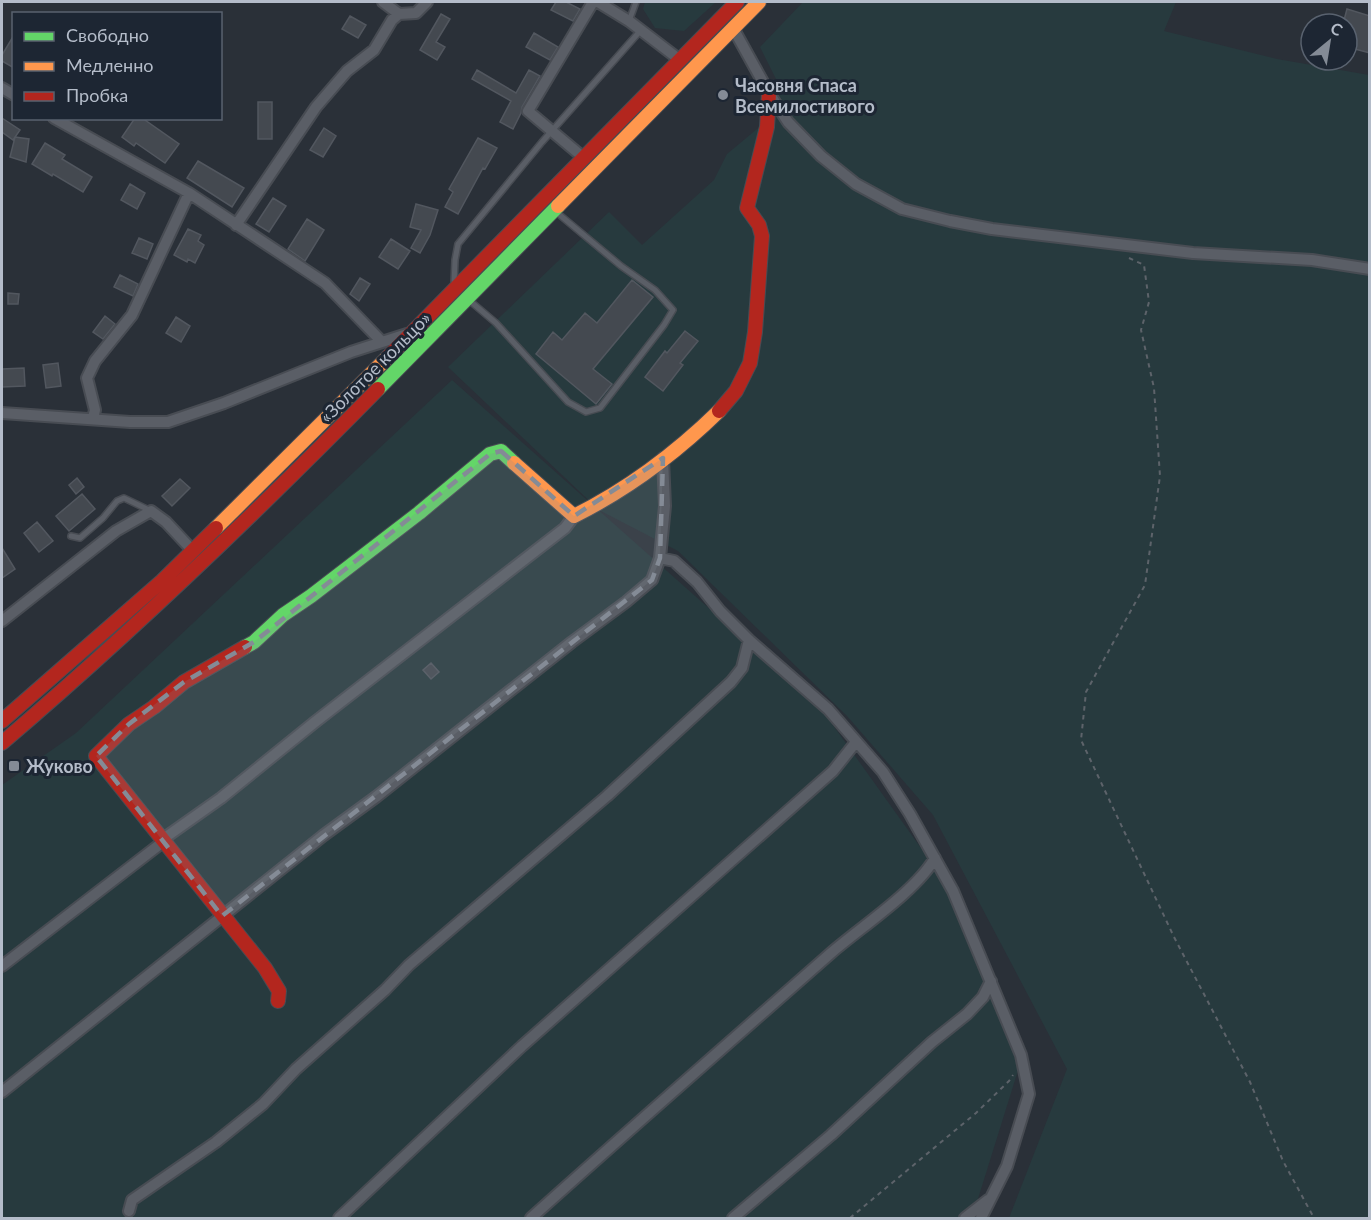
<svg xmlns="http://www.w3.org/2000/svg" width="1371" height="1220" font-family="Lato,sans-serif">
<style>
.green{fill:#273a3e}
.building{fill:#444950;stroke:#52575f;stroke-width:1.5}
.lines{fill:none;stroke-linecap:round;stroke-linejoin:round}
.lane-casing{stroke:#484c53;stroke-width:8}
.street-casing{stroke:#484c53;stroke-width:14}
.fast-casing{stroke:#484c53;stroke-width:16}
.slow-casing{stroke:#484c53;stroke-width:16}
.jam-casing{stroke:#484c53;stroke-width:16}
.path{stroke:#5d636a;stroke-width:2;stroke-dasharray:4.5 4.5;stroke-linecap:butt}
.lane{stroke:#5a5e66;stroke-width:5}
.street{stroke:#5a5e66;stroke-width:10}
.fast{stroke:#63d668;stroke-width:14}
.slow{stroke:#ff974d;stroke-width:14}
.jam{stroke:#b3261e;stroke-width:14}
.marked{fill:#848b96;fill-opacity:0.2;stroke:#848b96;stroke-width:4.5;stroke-dasharray:12 8;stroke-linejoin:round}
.poi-dot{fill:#848b96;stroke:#1d2633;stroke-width:2}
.labels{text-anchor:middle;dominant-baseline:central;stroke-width:6;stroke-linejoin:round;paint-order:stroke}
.poi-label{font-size:18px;font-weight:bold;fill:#b4bcc9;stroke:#1d2633;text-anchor:start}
.street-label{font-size:18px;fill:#b4bcc9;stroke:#1d2633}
</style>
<rect width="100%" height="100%" fill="#2a3038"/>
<path class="green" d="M645,2H716L684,31L655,28L643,9Z
M803,2H1176L1164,31L1277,59L1369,75V1218H1009L1067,1069L933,815L847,716L678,551L599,510L448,367L609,212L642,245L714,180L727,154L774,115L778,83L760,47Z
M452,380L820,707L946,883L1020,1064L972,1218H2V785L76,733Z"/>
<path class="building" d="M556,2H566L580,9L573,21L551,10Z
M1347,9L1370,16V53L1347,47V24H1343Z
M441,14L450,19L436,42L445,47L437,60L420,50Z
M350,16L366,25L358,38L342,29Z
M534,33L558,47L550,60L526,47Z
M14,35V68L2,61V55Z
M477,70L516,93L529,70L540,76L522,107L521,113L513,129L500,122L511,101L472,79Z
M258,102H272V139H258Z
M2,118L20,130L13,140L2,132Z
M135,118H142L179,144L165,163L136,143L134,146L122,137Z
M324,128L336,136L323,157L310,150Z
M15,137L29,139L26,162L10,157Z
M478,138L497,148L485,169L483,168L458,214L445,207L453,192L449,189Z
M45,143L65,155L62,159L92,177L83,192L53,174L52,176L32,164Z
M198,161L244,188L232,207L187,178Z
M130,184L145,193L137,209L121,200Z
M273,198L286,206L269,232L256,224Z
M416,204L438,210L430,235L420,253L411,248L421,230L410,227Z
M307,219L324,230L305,261L288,249Z
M188,229L201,235L198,241L204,245L195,263L188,259L187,262L174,255Z
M139,238L153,244L147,259L132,253Z
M391,239L410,251L398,269L379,257Z
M120,275L138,284L133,296L114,287Z
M360,278L370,284L359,301L350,294Z
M632,280L653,297L593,369L612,384L596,404L536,354L553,332L562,340L585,313L597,323Z
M8,293L19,294L18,304H8Z
M105,316L115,324L103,339L93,332Z
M176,317L190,326L181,342L166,333Z
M685,331L698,341L680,363L683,365L663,391L645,377L665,351L667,353Z
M58,363L61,386L46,388L43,365Z
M24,368L25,386L2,387V369Z
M77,478L84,487L76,494L69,485Z
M180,479L190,488L172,506L162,496Z
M82,494L95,509L69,531L56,516Z
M37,522L53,541L39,552L24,533Z
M2,548L15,569L2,578Z
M431,663L439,672L431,679L423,670Z"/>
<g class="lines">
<g class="lane-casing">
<path id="lane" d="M629,21L636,2
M454,284L455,260L458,244L542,142L641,30
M470,301L496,323L568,402L586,412L600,408L664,325L673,310L655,290L621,266L555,211
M71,536L80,538L103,518L117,501L124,498L151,511"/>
</g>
<g class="street-casing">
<path id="street" d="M383,2L399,14
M598,2L629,21L680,60
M733,28L769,93L788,122L821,156L856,184L902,209L950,221L992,229L1193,253L1312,260L1370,269
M2,88L14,95
M54,118L189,193L325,283L382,342
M584,158L528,111L593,2
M236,225L316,107L347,71L374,50L392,20L399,14L416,13L427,2
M2,413L130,422H168L224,403L351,352L407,334
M93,418L95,410L87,378L95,361L132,315L189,193
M660,558L674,561L697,582L720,611L749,640L828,709L883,772L910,814L953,891L1021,1055L1029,1094L1007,1166L981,1218
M2,621L116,531L151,511L166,522L193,551
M2,966L159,845L163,839L221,798L315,722L565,528L574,516
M2,1092L324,835L376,797L572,642L626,602L652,580L660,558L665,506L663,458
M129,1211L132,1200L216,1142L263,1104L296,1069L385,990L409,965L607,796L731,682L742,668L749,640
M339,1218L522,1046L833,771L856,742
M531,1218C630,1129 731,1041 831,953C861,927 916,891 935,858
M733,1218L831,1135L932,1042L967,1014L983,997L991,981
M965,1218L988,1200"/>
</g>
<g class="fast-casing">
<path id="fast" d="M378,389L558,206
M245,647L254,642L283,615L311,596L419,513L490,454L501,451L514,463"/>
</g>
<g class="slow-casing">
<path id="slow" d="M558,206L759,2
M514,463L574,516C628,489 676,453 719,411
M216,528L388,357"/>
</g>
<g class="jam-casing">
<path id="jam" d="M388,357L737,2
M719,411L736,391L750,363L755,332L762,236L759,225L747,208L767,127L769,93
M245,647L184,682L154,707L129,724L96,756L265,968L279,991L278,1001
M2,721L162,581L216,528
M2,743C133,631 257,512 378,389"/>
</g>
<path class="path" d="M1129,258L1144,265L1149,302L1141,330L1154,388L1160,476L1145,585L1086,692L1081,740L1174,937L1250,1082L1283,1161L1314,1218
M850,1218L976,1113L1009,1081L1013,1075"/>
<use href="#lane" class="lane"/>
<use href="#street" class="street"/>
<use href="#fast" class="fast"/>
<use href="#slow" class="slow"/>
<use href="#jam" class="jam"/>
</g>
<path class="marked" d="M501,451L574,516L663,458L660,558L652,580L222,916L96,756L129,724L184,682L254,642L490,454Z"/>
<g class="poi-dot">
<circle cx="723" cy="95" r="6"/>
<rect x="8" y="760" width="12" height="12" rx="3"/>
</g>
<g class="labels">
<g class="poi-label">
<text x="735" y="85">Часовня Спаса<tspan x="735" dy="21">Всемилостивого</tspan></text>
<text x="26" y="766">Жуково</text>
</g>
<g class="street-label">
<text transform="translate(375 367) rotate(-45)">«Золотое кольцо»</text>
</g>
</g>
<rect width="1371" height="1220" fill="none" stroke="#b4bcc9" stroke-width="6"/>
<rect x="12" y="12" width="210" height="108" fill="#1d2633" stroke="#59626f" stroke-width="1.5"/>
<rect x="24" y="32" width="30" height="9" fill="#63d668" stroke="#59626f" stroke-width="1.5"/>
<text x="66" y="42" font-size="18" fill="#b4bcc9">Свободно</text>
<rect x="24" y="62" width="30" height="9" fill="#ff974d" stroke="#59626f" stroke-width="1.5"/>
<text x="66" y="72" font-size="18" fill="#b4bcc9">Медленно</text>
<rect x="24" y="92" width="30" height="9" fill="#b3261e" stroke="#59626f" stroke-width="1.5"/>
<text x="66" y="102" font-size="18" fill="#b4bcc9">Пробка</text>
<g transform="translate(1329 42) rotate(30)"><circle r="28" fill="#1d2633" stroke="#59626f" stroke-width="1.5"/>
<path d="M0-4.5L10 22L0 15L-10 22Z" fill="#848b96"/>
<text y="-9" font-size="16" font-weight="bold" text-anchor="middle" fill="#b4bcc9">С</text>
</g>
</svg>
